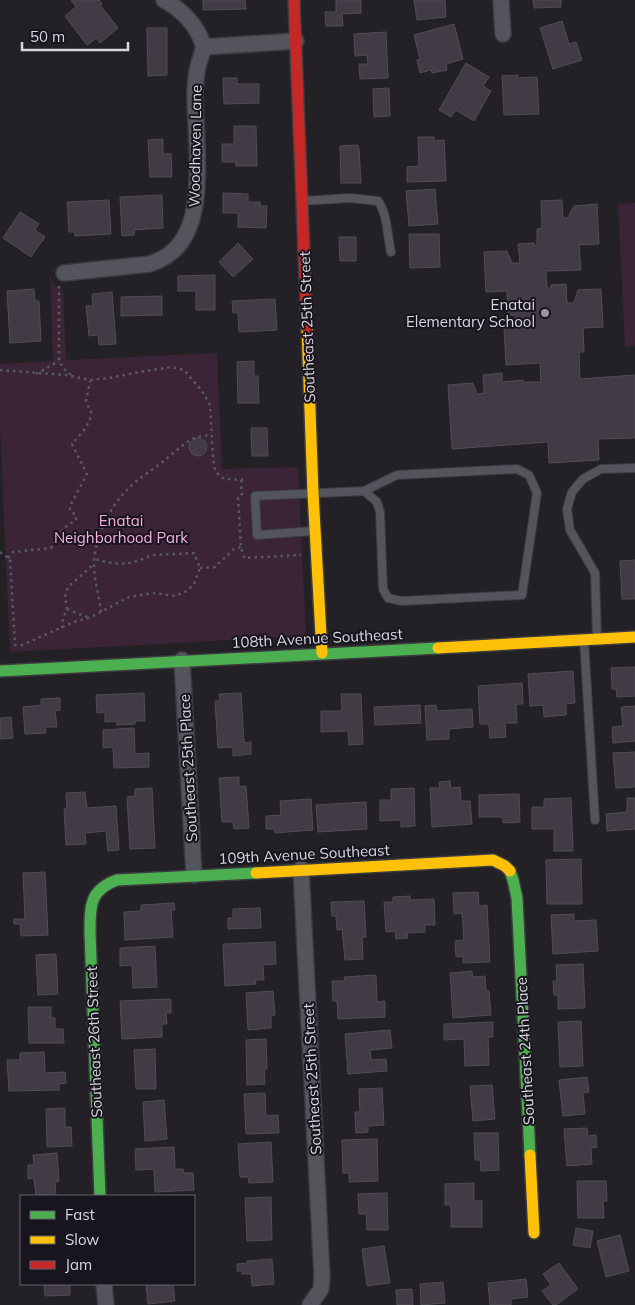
<svg xmlns="http://www.w3.org/2000/svg" width="635" height="1305" font-family="Mulish,sans-serif">
<style>
.green{fill:#3b2435}
.building{fill:#423b45;stroke:#504e52}
.lines{fill:none;stroke-linecap:round;stroke-linejoin:round}
.lane-casing{stroke:#3c3b3f;stroke-width:10}
.street-casing{stroke:#3c3b3f;stroke-width:18}
.fast-casing{stroke:#3c3b3f;stroke-width:14}
.slow-casing{stroke:#3c3b3f;stroke-width:14}
.jam-casing{stroke:#3c3b3f;stroke-width:14}
.path{stroke:#595a5f;stroke-width:2.5;stroke-dasharray:2.5 4;stroke-linecap:butt}
.lane{stroke:#54545c;stroke-width:8}
.street{stroke:#54545c;stroke-width:15}
.fast{stroke:#4caf50;stroke-width:11}
.slow{stroke:#ffc107;stroke-width:11}
.jam{stroke:#c62828;stroke-width:11}
.poi-dot{fill:#99979e;stroke:#18151f;stroke-width:2}
.labels{text-anchor:middle;dominant-baseline:central;stroke-width:4;stroke-linejoin:round;paint-order:stroke}
.street-label{font-size:15px;fill:#d9d7de;stroke:#18151f}
.poi-label{font-size:15px;fill:#d9d7de;stroke:#18151f;text-anchor:end}
.park-label{font-size:15px;fill:#f9afe2;stroke:#18151f}
</style>
<rect width="100%" height="100%" fill="#232126"/>
<path class="green" d="M635,203V346L625,347L618,204Z
M50,274L53,284L63,291L66,360L217,353L222,469L298,467L306,636L10,652L0,427V364L53,361Z"/>
<path class="building" d="M71,0H99L102,4L100,5L118,28L100,43L97,38L87,45L65,16L76,7Z
M203,0H245L246,9L203,10Z
M336,0H361V13L342,14L343,26H326L325,12H336Z
M414,0H445L446,17L417,20Z
M533,0H561V7L534,8Z
M562,21L569,44L576,42L582,60L553,69L540,28Z
M454,24L463,59L446,64L447,70L432,73L431,70L420,73L417,60L420,59L414,35Z
M147,28H167V75L148,76Z
M386,32L388,78L360,79L359,64H368L367,55L355,56L354,34Z
M466,63L489,77L483,86L491,91L474,121L456,110L451,117L439,110Z
M518,75V78L537,77L539,114L504,115L502,76Z
M223,78H237V84H259V103L224,104Z
M389,88L390,116L374,117L373,89Z
M234,126H256L257,166H236V162H222V144H234Z
M418,137H434V141L444,140L446,181L407,182V167L419,166Z
M163,139V154H171L172,177H150L148,140Z
M358,145V148H359L361,183H341L340,146Z
M435,189L438,224L409,226L406,191Z
M223,193L248,194V202H260V206H267L266,228L238,227V213H223Z
M162,195L163,228L134,230V235L122,236L120,197Z
M109,200L111,234L75,236V232H69L67,202Z
M562,200L563,218H570L569,215L574,206L597,204L599,244L579,245L581,270L546,271L547,288H551V285L566,284L567,303H574L578,290L601,289L603,327L583,328L584,352H579L580,379L635,375V438L598,439L599,460L549,463L548,442L452,449L448,385L473,383L477,394L484,393L483,375L502,373V382L523,380V382H541L540,363L506,365L504,326L515,325V315H508L507,291L486,292L484,252L507,251L512,263H520L518,244L534,243L535,246H537V229L542,228L541,201Z
M20,212L39,224L35,230L45,237L31,257L3,238Z
M409,234H439L440,267L410,268Z
M339,237H356V261H340Z
M238,243L253,259L233,277L219,262Z
M215,275V310H196V291H178V276Z
M34,289L35,301H39L41,341L10,343L7,291Z
M112,292L116,344L99,345L98,335L89,336L86,306H93L92,294Z
M162,296V315L121,316V297Z
M275,299L277,330L239,332L238,313H233L232,301Z
M254,361V376H258L259,403H238L237,362Z
M251,428H267L268,456H252Z
M189 447a9 9 0 1 1 18 0a9 9 0 1 1-18 0Z
M635,560V599H622L620,561Z
M635,667V696L617,697L616,689H612L611,668Z
M573,671L575,703L566,704V715L544,717L543,705L530,706L528,674Z
M522,683L523,704H516L517,723H505L506,737L490,738L489,724H480L478,686Z
M144,693L145,721H135V724L117,725V721L105,722V712L97,713L96,695Z
M241,693L244,743L251,742V754L233,756V747L218,748L215,701H220L219,694Z
M341,694H361L363,744L349,745L348,731L321,732V711H342Z
M60,698V710L55,711L57,727H45L46,733L25,734L23,707L41,705V699Z
M420,705L421,723L375,725L374,707Z
M436,705L437,711L472,709L473,727L449,729V739L427,740L425,706Z
M635,706V741L613,743L612,727L623,726L621,707Z
M11,717L13,738L0,739V718Z
M134,728L135,754L149,753V767L114,768L113,747L103,748V730Z
M635,752V787L616,788L613,753Z
M239,777V787L246,786L249,828L234,829L233,822H222L219,778Z
M450,781L451,788L460,787L461,801H470L472,824L432,827L430,788H440L439,782Z
M152,788L155,848L130,849L127,797L135,796V789Z
M414,788L415,826L401,827V820L380,821V800H391V789Z
M85,792L87,808L116,806L119,850L108,851L106,831L85,833L86,844L66,845L64,809H67L66,793Z
M519,794L520,822L503,823V817H479V795Z
M571,798L573,851H554V829H532V807H544V799Z
M627,798H635V829L607,831L606,814L627,812Z
M311,799L313,830L275,833V829H266V816L281,815L280,801Z
M366,802L367,829L318,832L316,805Z
M581,859L582,904H547L546,860Z
M45,872L48,935L21,936L20,924H14V919H25L23,873Z
M478,892L479,906L487,905L490,962L463,963V956L456,957L455,941L464,940L462,913L454,914L453,893Z
M410,896V900L434,899L435,925H425V932L407,933L408,938L396,939L395,931L386,932L384,902H393V897Z
M364,901L366,937H362L363,959L345,960L342,929L337,930L336,916H332L331,902Z
M174,903L175,910H171L173,937L125,940L124,912L141,911V905Z
M260,908L261,928L228,929V918H233V909Z
M574,914V921L596,920L598,951L553,954L551,915Z
M275,942L276,964L263,965L264,980H255L256,984L225,986L223,944Z
M155,946L157,987L133,988L132,965L120,966V948Z
M56,954L58,994L38,995L36,955Z
M583,964L585,1008L558,1009V995H554L553,981H557L556,965Z
M472,971L473,977L485,976L486,991H489L491,1015L453,1018L450,973Z
M376,975L377,1002L385,1001V1017L338,1019L337,1001H333L332,981H345L344,977Z
M273,991L275,1015L271,1016V1028L248,1030L246,993Z
M171,999V1013H166L167,1024H162V1037L122,1039L120,1001Z
M28,1007H51V1018H55V1029H63L64,1043H29Z
M581,1021L583,1066L560,1067L558,1022Z
M493,1022V1037H488L489,1065L465,1066L464,1039L444,1040V1024Z
M390,1030L392,1048L370,1050L371,1060L386,1059L387,1071L348,1074L345,1034Z
M266,1039L267,1069H264L265,1084L247,1085L246,1040Z
M155,1049L156,1089H136L134,1050Z
M44,1052L45,1073L65,1072L66,1083L59,1084V1090L9,1091L7,1060H20V1053Z
M587,1077L589,1092L583,1093L585,1114L563,1116L559,1080Z
M492,1085L495,1119L473,1121L470,1086Z
M382,1088L384,1125L368,1126V1132L356,1133L355,1112H360L359,1089Z
M265,1093L266,1116L278,1115L279,1133L246,1134L244,1094Z
M164,1100L167,1139L145,1141L143,1102Z
M65,1108V1127H71L72,1146L47,1147L46,1109Z
M587,1128L588,1136L596,1135L597,1147L591,1148L592,1164L567,1166L564,1129Z
M474,1133H498L499,1170L481,1171L480,1160H475Z
M377,1139L378,1181L349,1182V1173H343L342,1140Z
M271,1142L273,1182L249,1183L248,1177H240L238,1144Z
M174,1147L175,1169H183L184,1173H193L194,1190L155,1192L154,1169L136,1170L135,1149Z
M57,1153L59,1181L55,1182L56,1196H36L34,1178L28,1179V1165H34L33,1155Z
M577,1181H606L607,1201H603L604,1218H578Z
M474,1183V1201H482V1227H451V1205H445V1184Z
M387,1193L388,1230H367L366,1214H359L358,1194Z
M271,1197L272,1240L247,1241L245,1198Z
M576,1228L593,1231L590,1248L573,1245Z
M620,1235L629,1271L606,1277L597,1241Z
M384,1246L390,1283L367,1286L362,1249Z
M272,1259L274,1284L252,1286L251,1274H242V1271H237V1264L248,1263L247,1261Z
M559,1263L578,1289L556,1305H553L542,1291L551,1285L543,1274Z
M526,1279L528,1297L511,1299V1305H490L488,1283Z
M443,1282L445,1303L421,1305L420,1284Z
M44,1284H70V1295L45,1296Z
M146,1284H173L175,1301L148,1304Z
M412,1289L413,1305H397L396,1290Z"/>
<g class="lines">
<g class="lane-casing">
<path id="lane" d="M302,201L350,198L378,201C388,215 387,236 391,252
M313,531L257,535L255,496L364,491L397,475L517,469L529,475L537,493L522,595L401,601L388,598L383,589L380,512L377,502L364,491
M597,638L595,573L570,530L567,509L572,492L583,479L601,469L635,468
M584,640L595,820"/>
</g>
<g class="street-casing">
<path id="street" d="M501,0L503,34
M204,47L296,41
M64,273L150,264C158,261 167,257 173,251C210,220 194,133 195,90C196,82 196,74 198,67C199,60 204,52 203,45C198,26 181,9 164,0
M182,660L194,875
M301,869L322,1276L321,1289L310,1305
M104,1284L106,1305"/>
</g>
<g class="fast-casing">
<path id="fast" d="M0,671L438,648
M510,871L513,880L517,898L530,1155
M100,1196L90,933C90,907 89,890 117,880L256,873"/>
</g>
<g class="slow-casing">
<path id="slow" d="M307,328L313,493L322,653
M438,648L635,637
M256,873L493,860L505,866L510,871
M530,1155L534,1233"/>
</g>
<g class="jam-casing">
<path id="jam" d="M294,0L307,328"/>
</g>
<path class="path" d="M59,286V361L64,369L71,375
M0,370L66,375L90,380L110,378L145,371L172,367L184,370L202,391L210,405L213,457L215,471L221,477L225,479L245,480
M36,374L59,361
M241,480L242,494L238,497L241,547L244,558L301,555
M0,552L10,559L15,645H22L74,622L91,617L129,597L153,593L175,596L180,594L187,591L194,584L200,568L194,553C181,554 168,554 155,555C149,555 143,560 137,561C123,566 109,563 95,559
M8,558L13,552L51,548C58,532 62,529 76,520V515L70,511V506L87,474L72,444L85,429L90,419L91,412L86,401L90,381
M200,568L215,567L234,549L241,547
M67,609L87,617
M101,612C99,596 94,579 94,563C95,535 111,504 132,485C142,476 154,469 165,460C179,449 192,433 211,436
M62,628L63,618L67,609L65,597L68,587L94,564"/>
<use href="#lane" class="lane"/>
<use href="#street" class="street"/>
<use href="#fast" class="fast"/>
<use href="#slow" class="slow"/>
<use href="#jam" class="jam"/>
</g>
<circle class="poi-dot" cx="545" cy="313" r="5"/>
<g class="labels">
<g class="street-label">
<text transform="translate(195 146) rotate(-89)">Woodhaven Lane</text>
<text transform="translate(307 327) rotate(-92)">Southeast 25th Street</text>
<text transform="translate(317 638) rotate(-3)">108th Avenue Southeast</text>
<text transform="translate(188 768) rotate(-93)">Southeast 25th Place</text>
<text transform="translate(304 854) rotate(-3)">109th Avenue Southeast</text>
<text transform="translate(94 1042) rotate(-92)">Southeast 26th Street</text>
<text transform="translate(525 1051) rotate(-93)">Southeast 24th Place</text>
<text transform="translate(312 1079) rotate(-93)">Southeast 25th Street</text>
</g>
<g class="poi-label">
<text x="535" y="304">Enatai<tspan x="535" dy="17">Elementary School</tspan></text>
</g>
<g class="park-label">
<text x="121" y="520">Enatai<tspan x="121" dy="17">Neighborhood Park</tspan></text>
</g>
</g>
<rect x="20" y="1195" width="175" height="90" fill="#18151f" stroke="#65636b"/>
<rect x="30" y="1211" width="25" height="8" fill="#4caf50" stroke="#65636b"/>
<text x="65" y="1220" font-size="15" fill="#d9d7de">Fast</text>
<rect x="30" y="1236" width="25" height="8" fill="#ffc107" stroke="#65636b"/>
<text x="65" y="1245" font-size="15" fill="#d9d7de">Slow</text>
<rect x="30" y="1261" width="25" height="8" fill="#c62828" stroke="#65636b"/>
<text x="65" y="1270" font-size="15" fill="#d9d7de">Jam</text>
<path d="M22 42v8h106v-8" fill="none" stroke="#d9d7de" stroke-width="2.5"/>
<text x="30" y="42" font-size="15" fill="#d9d7de" stroke="#18151f" stroke-width="4" paint-order="stroke">50 m</text>
</svg>
